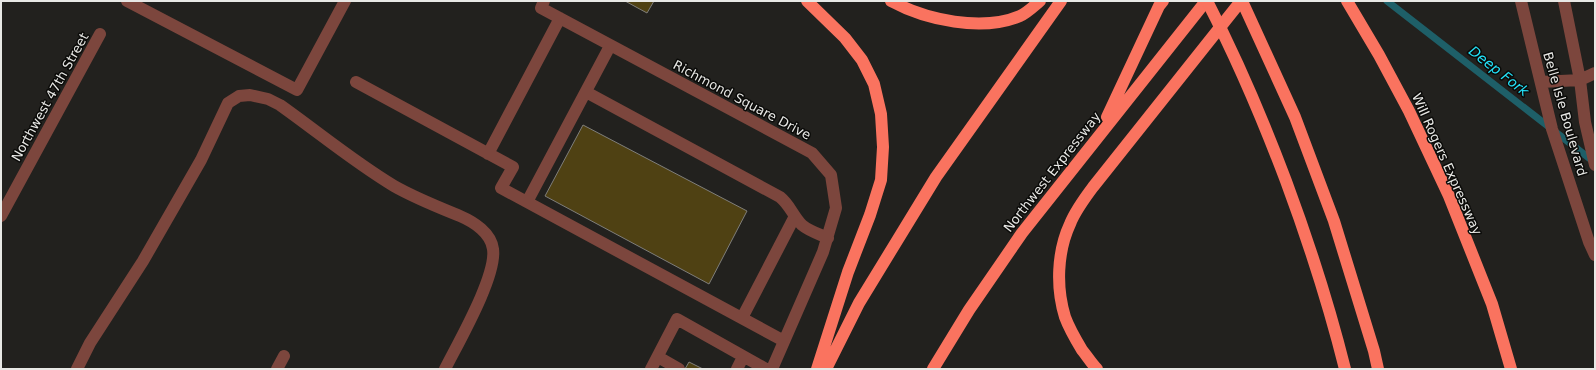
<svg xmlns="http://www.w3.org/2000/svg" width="1596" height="370" font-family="'DejaVu Sans',sans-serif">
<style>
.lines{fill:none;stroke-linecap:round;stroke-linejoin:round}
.stream{stroke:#1e5f68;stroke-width:7}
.building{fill:#4f4113;stroke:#7f7e7a}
.minor{stroke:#7c463d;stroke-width:12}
.highway{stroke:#fa735f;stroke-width:12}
.highway-bridge{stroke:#fa735f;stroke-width:12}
.labels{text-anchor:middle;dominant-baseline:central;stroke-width:3;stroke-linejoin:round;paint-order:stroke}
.street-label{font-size:13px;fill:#e8e8e5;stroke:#0b0b09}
.water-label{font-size:14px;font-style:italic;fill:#23e2f9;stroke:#0b0b09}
</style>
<rect width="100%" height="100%" fill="#22211e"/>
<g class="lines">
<path class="stream" d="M1387,1L1594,162"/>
</g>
<path class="building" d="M625,1H654L647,13Z
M583,125L747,211L709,284L545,196Z
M689,362L703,369H685Z"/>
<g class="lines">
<path class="minor" d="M127,1L297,90L345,1
M544,1L541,8L812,153L831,175L836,208L823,252L772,369
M1521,1L1552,129L1589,242L1595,255
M1564,1L1580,80L1585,122L1595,165
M356,82L513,167L501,188L784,341
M1541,82L1580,80L1595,73
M586,92L780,197C790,205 793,216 802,225C809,231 819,234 828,238
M488,154L560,18
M527,202L610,46
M1,216L100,34
M742,318L795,216
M658,357L679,369
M77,369L90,343L143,261L201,160L228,103L239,96L250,95L268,99L280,105C318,132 354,162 394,186C415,198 438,207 460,216C474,222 491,233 493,249C497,276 458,343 445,369
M277,369L284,356
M651,369L677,319L766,369
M737,369L743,357"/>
<path class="highway" d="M807,1L845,38L862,60L874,84L881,114L883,147L881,180L870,215L848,272L817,369
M891,1C926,20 982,32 1020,16C1027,13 1034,6 1040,1
M1242,1L1295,117L1334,221L1374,351L1378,369
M1347,1L1379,55L1409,111L1449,196L1492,304L1511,369
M1107,117L1159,6L1163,1
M826,369L859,303L936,177L1061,1
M933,369L969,310L1022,233L1206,1
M1097,369C1091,363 1087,356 1082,350C1076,340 1069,328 1065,317C1056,288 1057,252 1070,224C1075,211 1084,199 1093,187L1241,1"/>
<path class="highway-bridge" d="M1207,1C1237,59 1263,120 1286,181C1309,243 1329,305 1345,369"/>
</g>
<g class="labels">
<g class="street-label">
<text transform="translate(50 97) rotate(-61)">Northwest 47th Street</text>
<text transform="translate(742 100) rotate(28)">Richmond Square Drive</text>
<text transform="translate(1565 114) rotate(74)">Belle Isle Boulevard</text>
<text transform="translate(1447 164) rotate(66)">Will Rogers Expressway</text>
<text transform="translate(1052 172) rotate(-52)">Northwest Expressway</text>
</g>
<g class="water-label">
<text transform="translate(1499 71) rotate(38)">Deep Fork</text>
</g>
</g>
<rect width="1596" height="370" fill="none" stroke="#e8e8e5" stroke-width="4"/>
</svg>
